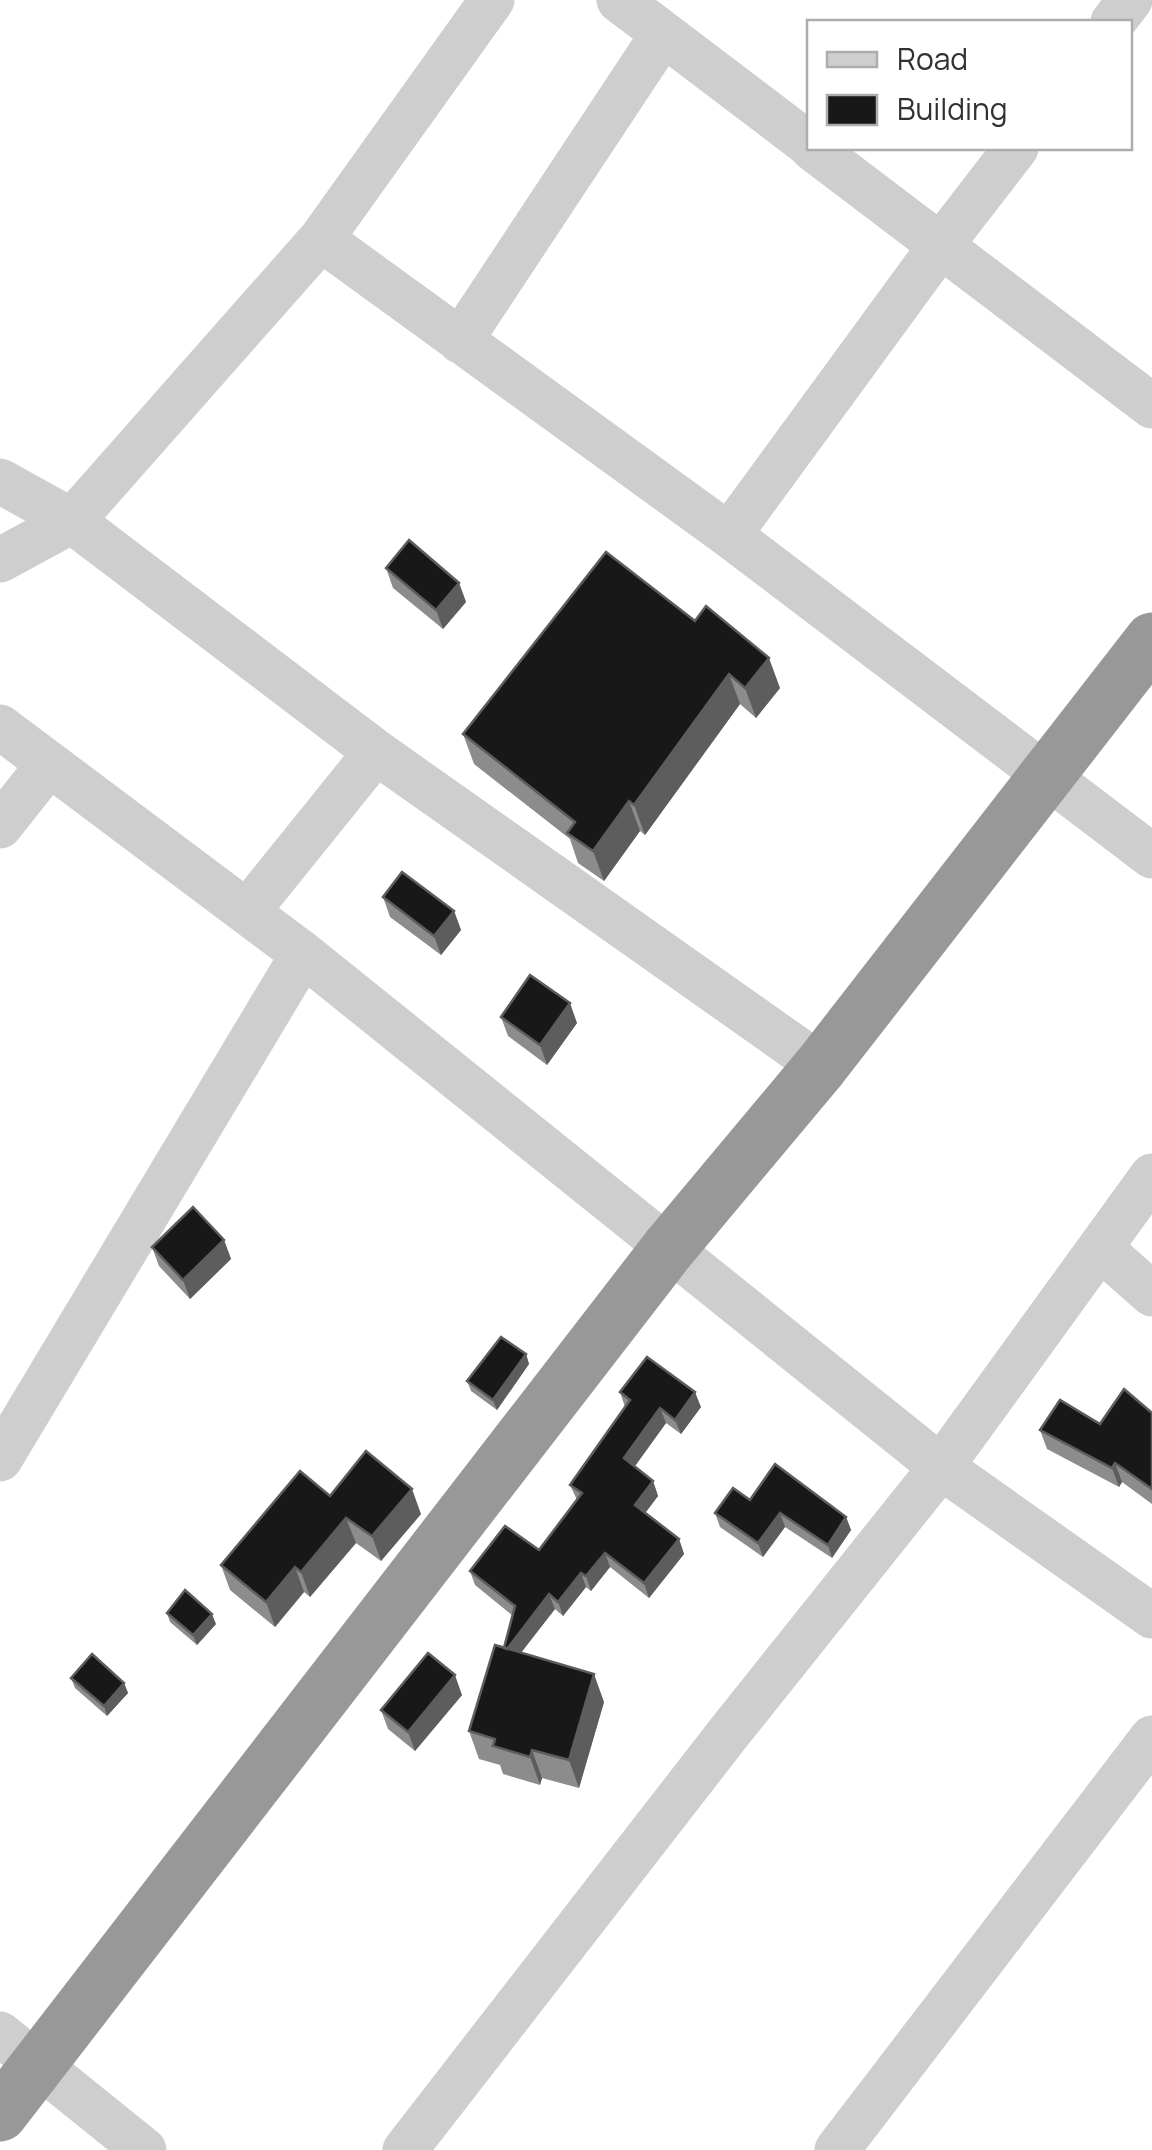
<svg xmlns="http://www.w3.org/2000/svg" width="1152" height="2150" font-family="Manrope,sans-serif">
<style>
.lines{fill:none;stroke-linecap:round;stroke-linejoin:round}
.minor{stroke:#cecece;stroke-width:45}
.highway{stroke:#989898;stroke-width:55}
.wall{fill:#8c8c8c}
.shaded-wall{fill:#5d5d5d}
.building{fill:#181818;stroke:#5d5d5d;stroke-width:2.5}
</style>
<rect width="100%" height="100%" fill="#fff"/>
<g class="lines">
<path class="minor" d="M619,0L810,145
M1113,22L1130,0
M812,148L1152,406
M321,239L729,535L1152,856
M460,341L663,34
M0,481L72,521L376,752L821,1066
M729,535L941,245L1016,148
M0,560L72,521L321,239L492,0
M0,727L303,954L941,1467L1152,1616
M0,826L49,764
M247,912L376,752
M1100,1248L1152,1294
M0,1459L303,954
M0,2034L144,2150
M405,2150L727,1735L941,1467L1152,1176
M837,2150L1152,1738"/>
<path class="highway" d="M0,2114L668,1249L821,1066L1152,640"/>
</g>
<path class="wall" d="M386,568L459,583L466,602L443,629L393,588Z
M695,621L780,688L756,718L740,704L645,835L640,831L604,881L578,863L570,839L474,764L463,734Z
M383,897L454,911L461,930L441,955L390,917Z
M501,1017L577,1023L547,1065L508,1036Z
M224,1240L231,1259L190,1299L159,1266L152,1247Z
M526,1354L529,1364L497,1410L471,1391L467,1381Z
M620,1392L701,1407L681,1434L666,1423L635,1466L653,1481L658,1496L645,1513L679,1539L684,1554L649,1598L610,1567L591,1591L586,1587L563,1616L555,1609L521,1653L604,1702L579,1788L542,1778L540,1785L503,1774L500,1765L479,1759L469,1731L504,1648L512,1615L475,1585L470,1571L539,1550L577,1500L570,1485L625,1407Z
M1152,1413V1504L1122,1482L1119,1487L1047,1449L1040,1430L1100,1424Z
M330,1496L421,1514L381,1561L356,1543L310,1597L304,1592L275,1627L230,1590L221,1565Z
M750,1500L846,1517L851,1530L832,1558L785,1527L763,1557L720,1527L715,1513Z
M167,1613L216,1624L197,1645L170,1622Z
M71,1678L124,1683L128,1693L107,1716L75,1688Z
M462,1695L415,1751L388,1729L381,1710Z"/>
<path class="shaded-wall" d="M459,583L466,602L443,629L436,610Z
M769,658L780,688L756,718L745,688Z
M729,674L740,704L645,835L634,805Z
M629,801L640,831L604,881L593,851Z
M454,911L461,930L441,955L434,936Z
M570,1003L577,1023L547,1065L540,1045Z
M224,1240L231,1259L190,1299L183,1280Z
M526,1354L529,1364L497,1410L493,1400Z
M695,1392L701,1407L681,1434L675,1420Z
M660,1408L666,1423L630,1473L624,1458Z
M1115,1463L1122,1482L1119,1487L1112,1468Z
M653,1481L658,1496L640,1520L635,1505Z
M412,1489L421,1514L381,1561L372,1536Z
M780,1513L785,1527L763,1557L758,1543Z
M846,1517L851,1530L832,1558L828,1545Z
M346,1518L356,1543L310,1597L301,1572Z
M679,1539L684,1554L649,1598L644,1583Z
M605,1553L610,1567L591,1591L586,1576Z
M295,1567L304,1592L275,1627L266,1602Z
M581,1573L586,1587L563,1616L558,1602Z
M549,1594L555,1609L508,1669L502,1655Z
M212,1614L216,1624L197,1645L193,1635Z
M594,1674L604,1702L579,1788L569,1760Z
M455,1675L462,1695L415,1751L408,1732Z
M124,1683L128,1693L107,1716L104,1706Z
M532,1750L542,1778L540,1785L530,1757Z"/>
<path class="building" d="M409,540L459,583L436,610L386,568Z
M606,552L695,621L706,606L769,658L745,688L729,674L634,805L629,801L593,851L567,833L575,822L463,734Z
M402,872L454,911L434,936L383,897Z
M530,975L570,1003L540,1045L501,1017Z
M193,1207L224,1240L183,1280L152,1247Z
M501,1337L526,1354L493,1400L467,1381Z
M647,1357L695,1392L675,1420L660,1408L624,1458L653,1481L635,1505L679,1539L644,1583L605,1553L586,1576L581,1573L558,1602L549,1594L507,1649L504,1648L515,1606L470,1571L505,1526L539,1550L582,1493L570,1485L630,1400L620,1392Z
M1124,1389L1152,1413V1489L1115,1463L1112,1468L1040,1430L1060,1400L1100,1424Z
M366,1451L412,1489L372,1536L346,1518L301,1572L295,1567L266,1602L221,1565L300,1471L330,1496Z
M775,1464L846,1517L828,1545L780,1513L758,1543L715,1513L733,1488L750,1500Z
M185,1590L212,1614L193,1635L167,1613Z
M495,1645L594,1674L569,1760L532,1750L530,1757L493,1746L495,1739L469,1731Z
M428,1653L455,1675L408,1732L381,1710Z
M92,1654L124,1683L104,1706L71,1678Z"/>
<rect x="807" y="20" width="325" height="130" fill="#ffffff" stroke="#adadad" stroke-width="2.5"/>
<rect x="827" y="52" width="50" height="15" fill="#cecece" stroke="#adadad" stroke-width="2.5"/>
<text x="897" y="70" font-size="30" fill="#313131">Road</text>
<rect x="827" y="95" width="50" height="30" fill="#181818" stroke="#adadad" stroke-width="2.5"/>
<text x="897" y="120" font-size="30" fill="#313131">Building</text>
</svg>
